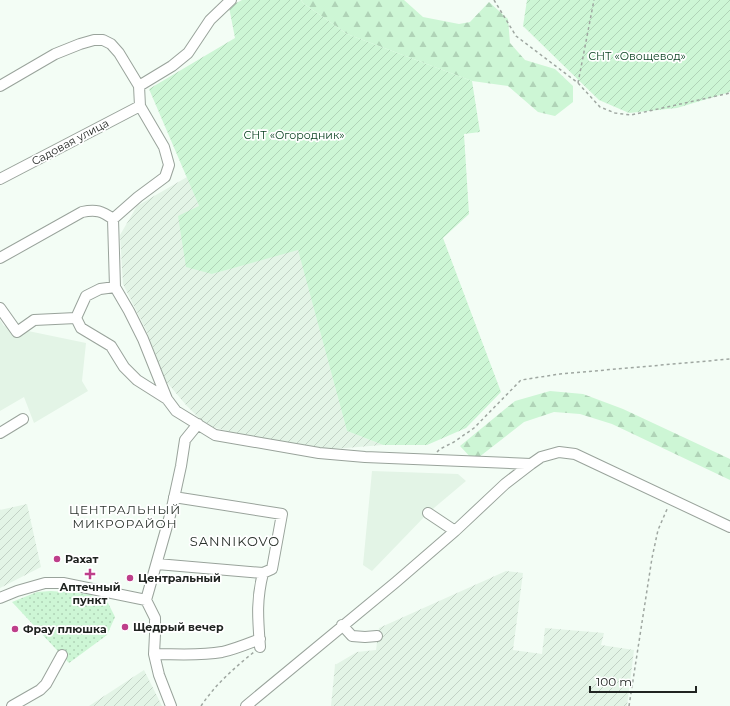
<svg xmlns="http://www.w3.org/2000/svg" width="730" height="706" font-family="Montserrat,sans-serif">
<style>
.built{fill:#e3f4e6}
.industrial{fill:url(#industrial-furrows)}
.grass{fill:url(#grass-dots)}
.forest{fill:url(#forest-firs)}
.garden{fill:url(#garden-furrows)}
.lines{fill:none;stroke-linecap:round;stroke-linejoin:round}
.minor-casing{stroke:#99a39b;stroke-width:12}
.path{stroke:#9fa7a1;stroke-width:1.5;stroke-dasharray:3 3;stroke-linecap:butt}
.minor{stroke:#fff;stroke-width:10}
.poi-dot{fill:#be3f8a;stroke:#fff;stroke-width:1.5}
.labels{text-anchor:middle;dominant-baseline:central;stroke-width:3.5;stroke-linejoin:round;paint-order:stroke}
.park-label{font-size:11px;fill:#033c1a;stroke:#fff}
.street-label{font-size:11px;fill:#202421;stroke:#fff}
.poi-label{font-size:11px;font-weight:bold;fill:#202421;stroke:#fff;text-anchor:start}
.neighbourhood-label{font-size:12px;letter-spacing:1px;fill:#29312b;stroke:#fff}
.quarter-label{font-size:13px;letter-spacing:1px;fill:#29312b;stroke:#fff}
</style>
<defs>
<pattern id="industrial-furrows" width="10" height="10" patternUnits="userSpaceOnUse"><rect width="10" height="10" fill="#e3f4e6"/><path d="M-1 1l2-2M0 10L10 0M9 11l2-2" fill="none" stroke="#c2d1c5"/></pattern>
<pattern id="grass-dots" width="8" height="8" patternUnits="userSpaceOnUse"><rect width="8" height="8" fill="#cdf6d5"/><path d="M2 2h.1M6 6h.1" fill="none" stroke="#b0d3b7" stroke-width="1.8" stroke-linecap="round"/></pattern>
<pattern id="forest-firs" width="22" height="20" patternUnits="userSpaceOnUse"><rect width="22" height="20" fill="#cdf6d5"/><path d="M5 1l3.5 6h-7zM16 11l3.5 6h-7z" fill="#b0d3b7"/></pattern>
<pattern id="garden-furrows" width="10" height="10" patternUnits="userSpaceOnUse"><rect width="10" height="10" fill="#cdf6d5"/><path d="M-1 1l2-2M0 10L10 0M9 11l2-2" fill="none" stroke="#b0d3b7"/></pattern>
</defs>
<rect width="100%" height="100%" fill="#f3fdf5"/>
<path class="built" d="M0,320L4,326L86,343L82,381L88,391L34,423L24,397L0,411Z
M372,471L458,474L466,481L428,513L372,571L363,565Z"/>
<path class="industrial" d="M187,177L199,206L212,274L298,249L347,431L383,445L333,449L254,439L206,425L186,405L165,380L147,332L123,284L120,235L137,206Z
M27,504L41,567L0,588V510Z
M506,571L523,573L513,650L542,654L545,628L604,633L601,645L634,650L627,706H331L335,665L357,652L376,650L379,628Z
M144,670L162,706H89Z"/>
<path class="grass" d="M51,591L89,594L108,603L115,617L107,635L69,663L12,602L37,592Z"/>
<path class="forest" d="M301,0H404L423,17L459,24L470,22L489,2L508,19L510,43L525,60L555,69L573,86V102L555,116L538,112L508,86L472,81L347,34L303,3Z
M550,391L583,394L623,409L730,459V480L612,424L580,414L554,412L524,422L474,461L460,446L515,401Z"/>
<path class="garden" d="M242,0H301L303,3L347,34L472,81L480,132L464,134L469,214L443,238L501,392L466,428L427,445H383L347,431L298,250L212,274L186,267L178,216L199,206L149,89L235,38L229,7Z
M527,0H730V92L677,108L629,113L599,100L523,26Z"/>
<g class="lines">
<g class="minor-casing">
<path id="minor" d="M0,86L55,54L80,44L94,40H103L111,44L119,53L139,86L140,106L164,147L169,165L165,177L138,197L113,219L115,287L129,311L143,339L167,399L176,411L215,435L319,453L365,457L531,464
M139,86L172,66L188,53L210,20L231,0
M0,179L140,106
M0,258L82,212C96,209 102,211 113,219
M0,308L17,332L34,320L76,318L81,328L111,346L124,367L137,380L167,399
M76,318L86,296L100,289L115,287
M0,433L23,419
M428,513L455,531
M157,564L263,573L272,569L282,514L174,497
M0,598L17,591L45,583H63L146,600
M342,625L352,636L365,637L377,636
M260,647C258,619 256,601 263,573
M154,654C176,654 200,656 222,652C235,649 247,644 260,639
M12,706L40,690L46,684L62,655
M171,706L159,675L154,654L155,634V618L146,600L171,512L181,466L185,440L198,424
M246,706L396,582L455,531L505,484L531,464L541,457L559,452L575,454L730,527"/>
</g>
<path class="path" d="M494,0L516,36L578,83L600,107L615,113L631,115L730,93
M578,83L594,0
M437,452L440,449L454,442L474,428L521,380L560,374L730,359
M201,706C215,685 234,668 254,652
M629,706L652,558L658,530L668,507"/>
<use href="#minor" class="minor"/>
</g>
<g class="poi-dot">
<circle cx="57" cy="559" r="4"/>
<path d="M88 568h4v4h4v4h-4v4h-4v-4h-4v-4h4z"/>
<circle cx="130" cy="578" r="4"/>
<circle cx="125" cy="627" r="4"/>
<circle cx="15" cy="629" r="4"/>
</g>
<g class="labels">
<g class="park-label">
<text x="637" y="56">СНТ «Овощевод»</text>
<text x="294" y="135">СНТ «Огородник»</text>
</g>
<g class="street-label">
<text transform="translate(70 142) rotate(-28)">Садовая улица</text>
</g>
<g class="poi-label">
<text x="65" y="559">Рахат</text>
<text x="138" y="578">Центральный</text>
<text x="90" y="587" text-anchor="middle">Аптечный<tspan x="90" dy="13">пункт</tspan></text>
<text x="133" y="627">Щедрый вечер</text>
<text x="23" y="629">Фрау плюшка</text>
</g>
<g class="neighbourhood-label">
<text x="125" y="509">ЦЕНТРАЛЬНЫЙ<tspan x="125" dy="14">МИКРОРАЙОН</tspan></text>
</g>
<g class="quarter-label">
<text x="235" y="541">SANNIKOVO</text>
</g>
</g>
<path d="M590 686v6h106v-6" fill="none" stroke="#202421" stroke-width="2"/>
<text x="596" y="686" font-size="12" fill="#202421" stroke="#ffffff" stroke-width="3" paint-order="stroke">100 m</text>
</svg>
